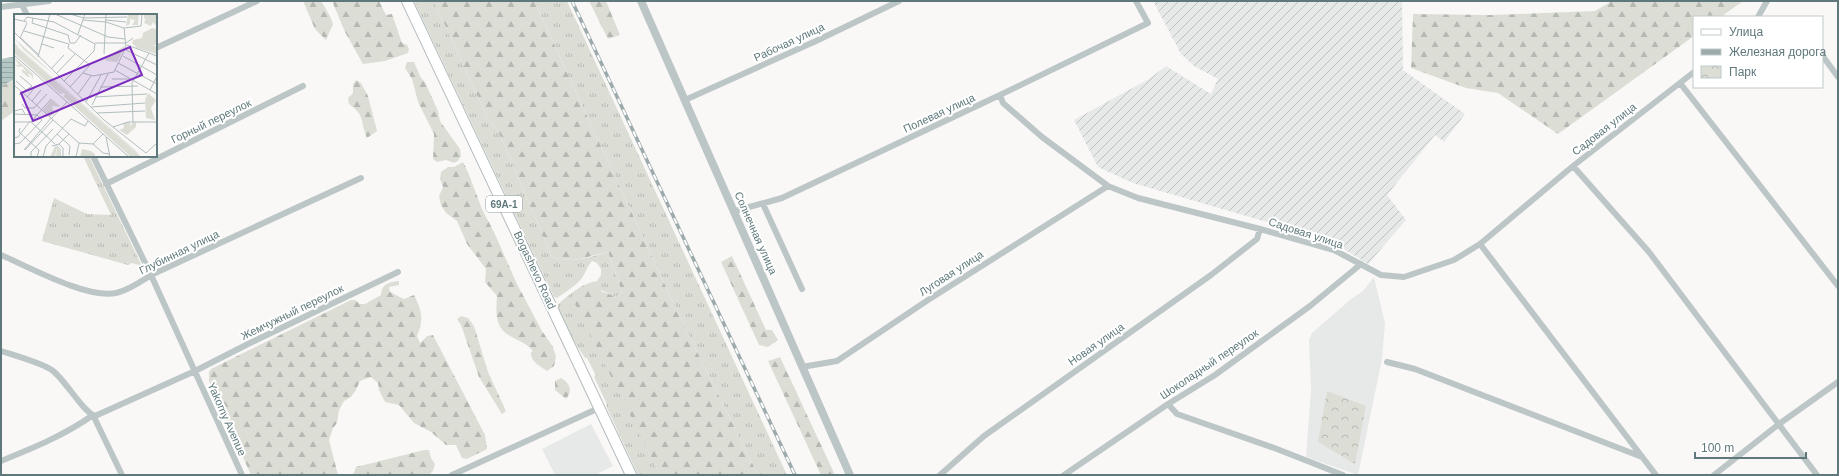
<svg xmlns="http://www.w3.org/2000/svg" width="1839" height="476" font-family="Arial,sans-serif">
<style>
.built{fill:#e7e8e8}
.industrial{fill:url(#industrial-furrows)}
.grass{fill:url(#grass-tufts)}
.forest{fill:url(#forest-firs)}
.park{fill:url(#park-crowns)}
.water{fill:url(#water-rules)}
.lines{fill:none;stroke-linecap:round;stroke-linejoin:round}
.primary-casing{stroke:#b1babb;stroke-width:12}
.minor{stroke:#bdc6c7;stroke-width:6}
.tertiary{stroke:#bdc6c7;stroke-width:8}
.primary{stroke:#fff;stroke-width:10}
.rail-casing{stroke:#9daaac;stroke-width:3.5}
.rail{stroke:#fff;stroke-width:2;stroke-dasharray:6;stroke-linecap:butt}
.labels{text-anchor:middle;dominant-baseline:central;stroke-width:4;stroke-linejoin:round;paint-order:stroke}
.shield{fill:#fff;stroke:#8fa0a3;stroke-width:1}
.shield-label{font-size:10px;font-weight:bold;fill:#5f787b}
.street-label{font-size:11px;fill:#5f787b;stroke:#fff}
.inset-road{fill:none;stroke:#b2bdbe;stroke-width:1}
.view{fill:#7b2cbf;fill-opacity:0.15;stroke:#7b2cbf;stroke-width:2}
.inset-edge{fill:none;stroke:#5f787b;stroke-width:2}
</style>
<defs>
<pattern id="industrial-furrows" width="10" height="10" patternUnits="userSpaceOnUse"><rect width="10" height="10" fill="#e7e8e8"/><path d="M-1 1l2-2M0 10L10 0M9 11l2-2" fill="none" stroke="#bec1c1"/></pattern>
<pattern id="grass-tufts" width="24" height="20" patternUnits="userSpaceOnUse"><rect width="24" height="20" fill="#dcded6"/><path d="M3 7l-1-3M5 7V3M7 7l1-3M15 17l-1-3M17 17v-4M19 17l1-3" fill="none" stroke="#b6b9b3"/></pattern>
<pattern id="forest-firs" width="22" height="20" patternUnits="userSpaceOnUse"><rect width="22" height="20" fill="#dcded6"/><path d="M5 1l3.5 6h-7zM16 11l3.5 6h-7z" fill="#b6b9b3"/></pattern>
<pattern id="park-crowns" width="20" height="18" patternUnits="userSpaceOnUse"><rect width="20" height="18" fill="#dcded6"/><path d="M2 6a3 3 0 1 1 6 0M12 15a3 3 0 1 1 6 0" fill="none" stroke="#b6b9b3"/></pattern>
<pattern id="water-rules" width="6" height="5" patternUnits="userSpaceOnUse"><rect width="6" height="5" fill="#b5c7c5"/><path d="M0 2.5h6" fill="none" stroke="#96a6a5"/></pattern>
</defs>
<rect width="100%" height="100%" fill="#f9f8f7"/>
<path class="built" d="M1374,277L1385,323L1382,359L1358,475L1306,457L1311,390L1309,340L1312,333L1350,300L1363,291Z
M591,424L613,466L595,475H555L542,449Z"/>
<path class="industrial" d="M1153,1H1402L1403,70L1465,114L1444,142L1435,135L1387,195L1406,220L1368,264L1344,249L1324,243L1325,239L1133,183L1098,167L1074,120L1149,79L1166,66L1211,94L1218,79L1194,66L1181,54Z"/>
<path class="grass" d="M414,1H434L488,119L498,130L552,257C573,263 587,258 608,252L622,292L616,297L601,290L622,397L660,475H638L607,408L606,402L594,377L596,376L587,358H585L572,338L557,305C569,295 582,283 597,281L601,275V269L597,263L592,261C587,267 586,272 582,278C576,286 565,292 557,298L554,297Z
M534,1H567L787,475H758L678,313Z
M83,156H89L142,266L132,263L128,265L42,241L54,198L87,214L111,215Z"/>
<path class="forest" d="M303,1H321L330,16L333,24L326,40L315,29Z
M332,1H379L386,15L392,14L402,43L407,45L409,49L408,53L385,61L363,64L345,32Z
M434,1H534L678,313L758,475H660L574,302C585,285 601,290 616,297L622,292L608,252C586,256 576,264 552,257L498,130L488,119Z
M589,1H606L620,35L608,39Z
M1612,1H1743L1721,17H1694V36L1558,134L1498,93L1466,88L1411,68L1413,14L1490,15L1595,11Z
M407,62H414L421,78L425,82L438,111L440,121L460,149L461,156L458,161L454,163L446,160L437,162L433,159L434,134L418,102L412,79L405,68Z
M15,79V111L1,121V86Z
M356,80L361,83L368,96L377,131L367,138C360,122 366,116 349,104L348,98L353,93V84Z
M463,162L468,172L482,209L494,232L517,284L542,331L553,347L556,357L554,366L547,371C540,366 530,362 531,352L533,351C527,344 521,342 512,337C494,329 496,312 497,296L485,282L486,269L467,244L457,221L446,213L441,205L439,196L443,187L440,179L441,172L448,167H454Z
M732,256L766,330H772L778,340L768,347L759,345L721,262Z
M399,281V285L389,287L390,292L404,299L414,295C422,311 424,319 417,336L420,343L427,336L433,335L485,435L487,449L467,459L462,458L456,445H446L431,432L414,423L399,405L385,402L379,390L378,383L371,377L360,381L356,390L351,397L344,401L339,410L337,423L333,428L329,440L338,475H251L209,381V372L211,369L351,300H355L360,304H365L381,295C381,284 389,282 399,281Z
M461,316L468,318L474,326L488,372L506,411L502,414L479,377L461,325L457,319Z
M780,357L835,475H821L768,361Z
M561,378C570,383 573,391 566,399L555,390V381Z
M424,450H429L431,458L435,464L433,471L429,475H353L356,467Z"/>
<path class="park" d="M1327,391L1366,406L1355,464L1318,442Z"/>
<path class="water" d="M12,57L15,58V79L1,86V59Z"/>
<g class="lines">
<g class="primary-casing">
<path id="primary" d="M407,1L631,475"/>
</g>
<path class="minor" d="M20,1L27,15
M1,7L49,1
M1758,17L1767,1
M156,48L257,1
M1822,55L1838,77
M1680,83L1838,286
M1000,95L1003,103L1042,137L1108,186L1138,198L1260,229L1334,250L1381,275L1404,277L1454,260L1480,244L1573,166L1694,72
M685,100L816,41L899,1
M93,156L151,275L242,475
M1573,166L1649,252L1817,475
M106,184L303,86
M763,204L802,289
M735,211L782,198L1000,95L1148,23L1136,1
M1480,244L1656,475
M1,255C29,267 87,299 116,293C129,290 140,282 151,275L361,178
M1,351C13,355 45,364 53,371C66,381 83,412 95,416L195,371L248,344L398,272
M1387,362L1415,369L1642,457
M802,367L837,361L928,300L1108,186
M1168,404L1177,414L1277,449L1343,475
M1,461C33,448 65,435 93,415L122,475
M452,475L599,408
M940,475L984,436L1211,275L1257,239L1260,229
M1064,475L1168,404L1215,375L1310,306L1361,264
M1714,475L1779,424L1838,382"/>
<path class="tertiary" d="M641,1L850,475"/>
<use href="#primary" class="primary"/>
<g class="rail-casing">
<path id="rail" d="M572,1L795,475"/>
</g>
<use href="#rail" class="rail"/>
</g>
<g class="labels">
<rect class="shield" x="486" y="196" width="36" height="16" rx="3"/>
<g class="shield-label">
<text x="504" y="204">69А-1</text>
</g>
<g class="street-label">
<text transform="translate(789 42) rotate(-25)">Рабочая улица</text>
<text transform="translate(939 113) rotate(-25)">Полевая улица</text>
<text transform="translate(211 121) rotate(-26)">Горный переулок</text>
<text transform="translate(1604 129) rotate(-38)">Садовая улица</text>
<text transform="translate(756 233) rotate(66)">Солнечная улица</text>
<text transform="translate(1306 233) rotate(18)">Садовая улица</text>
<text transform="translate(179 252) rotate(-26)">Глубинная улица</text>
<text transform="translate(535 270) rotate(65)">Bogashevo Road</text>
<text transform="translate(951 273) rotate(-33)">Луговая улица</text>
<text transform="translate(292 312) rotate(-26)">Жемчужный переулок</text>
<text transform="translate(1096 344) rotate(-35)">Новая улица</text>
<text transform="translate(1209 364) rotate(-34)">Шоколадный переулок</text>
<text transform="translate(227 419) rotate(66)">Yakorny Avenue</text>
</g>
</g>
<g transform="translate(14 14)">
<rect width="143" height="143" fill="#f9f8f7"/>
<path d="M0,29L122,137L126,142L4,33H0ZM116,108V112L119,108L128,109H122V113L113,121L105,116L110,114L109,109Z" fill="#dcded6"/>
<path d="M114,0H125L124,11H118L121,6L116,5V10L112,12ZM130,0H143V13L139,8L137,12L130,9L132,4L130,5ZM138,14L143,15V31H139L143,33V40L123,34L118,29L119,26L128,24L129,19ZM0,24L36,57L45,65L10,36ZM112,31L103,48L92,47L91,44ZM0,33H3L127,143H117L49,82L51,81L50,79L46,80L0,39ZM0,43L19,60V66L17,61L13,59L16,63H14L8,58V55L13,58L8,52L5,53L0,51H5ZM134,79L142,86L137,94L141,106L132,104L131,86ZM38,85L47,93L38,92L40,100L36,103L29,96ZM42,130L47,135V143H42L43,133L41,143H36ZM68,135L77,137L81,140V143H66Z" fill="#dcded6"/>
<path class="inset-road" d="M41,0L94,23L111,25M56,0L70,4L113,3M19,4L18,9L54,21L56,29M0,5L13,8M69,6L92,8M92,6L112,8M10,7L13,3L40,8L81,30L80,37L50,67M92,8L110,14M110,14L127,12L128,0M10,17L55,30M0,18L90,106L132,139L143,129M64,20L71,0M6,24L13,9M7,24L25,41M56,29H61L67,21M81,29H112L119,24M28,30L40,34M55,30L54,34L76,51L56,73M113,31L143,42M112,36L143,51M90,40L92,0M0,41L115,143M109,42L143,61M24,43L36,0M104,49L143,70M37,55L50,41M101,56L143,80M69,59L79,62L100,58L112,33L110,14M42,60L61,40M6,62L18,72M98,65H115M2,67L12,76M0,71L65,129L79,130L89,120M86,73L124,72M136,76L143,62M64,80L77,62M5,81L18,72M13,83L22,72M81,83L133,80M18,87L27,76M72,88L87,61M8,90L11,94H20L33,80M78,91L94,60M77,93L131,89M0,97L8,95L11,100M83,99L131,97M0,100L23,101L37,85M37,105L53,88M0,108H17L41,130M119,108L118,69L135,39M99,113L114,108H143M6,114L5,118L25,136L23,143M43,120L56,132L55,141M92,123L96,143M0,124L4,123L16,107M0,130L6,129L28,106L23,101L17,108M45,130L55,120M79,130L89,139L96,140M38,132L45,130L49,134V143M10,136L37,104M11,136L39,106M17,143V138L39,115M29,143L32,132L57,105L71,112L74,107M62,143L65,129"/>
<path class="view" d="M116,33L128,61L19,107L7,79Z"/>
<rect width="143" height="143" class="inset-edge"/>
</g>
<rect width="1839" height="476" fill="none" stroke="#5f787b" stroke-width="4"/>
<rect x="1693" y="16" width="130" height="72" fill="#ffffff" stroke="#bfc9ca"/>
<rect x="1701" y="29" width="20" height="6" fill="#ffffff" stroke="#bfc9ca"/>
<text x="1729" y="36" font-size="12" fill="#5f787b">Улица</text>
<rect x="1701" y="49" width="20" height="6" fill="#9daaac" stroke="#bfc9ca"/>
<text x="1729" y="56" font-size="12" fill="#5f787b">Железная дорога</text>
<rect x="1701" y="66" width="20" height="12" fill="url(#park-crowns)" stroke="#bfc9ca"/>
<text x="1729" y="76" font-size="12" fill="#5f787b">Парк</text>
<path d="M1695 452v6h111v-6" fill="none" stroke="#5f787b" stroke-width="2"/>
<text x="1701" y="452" font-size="12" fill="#5f787b" stroke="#ffffff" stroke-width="3" paint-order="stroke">100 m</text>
</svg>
